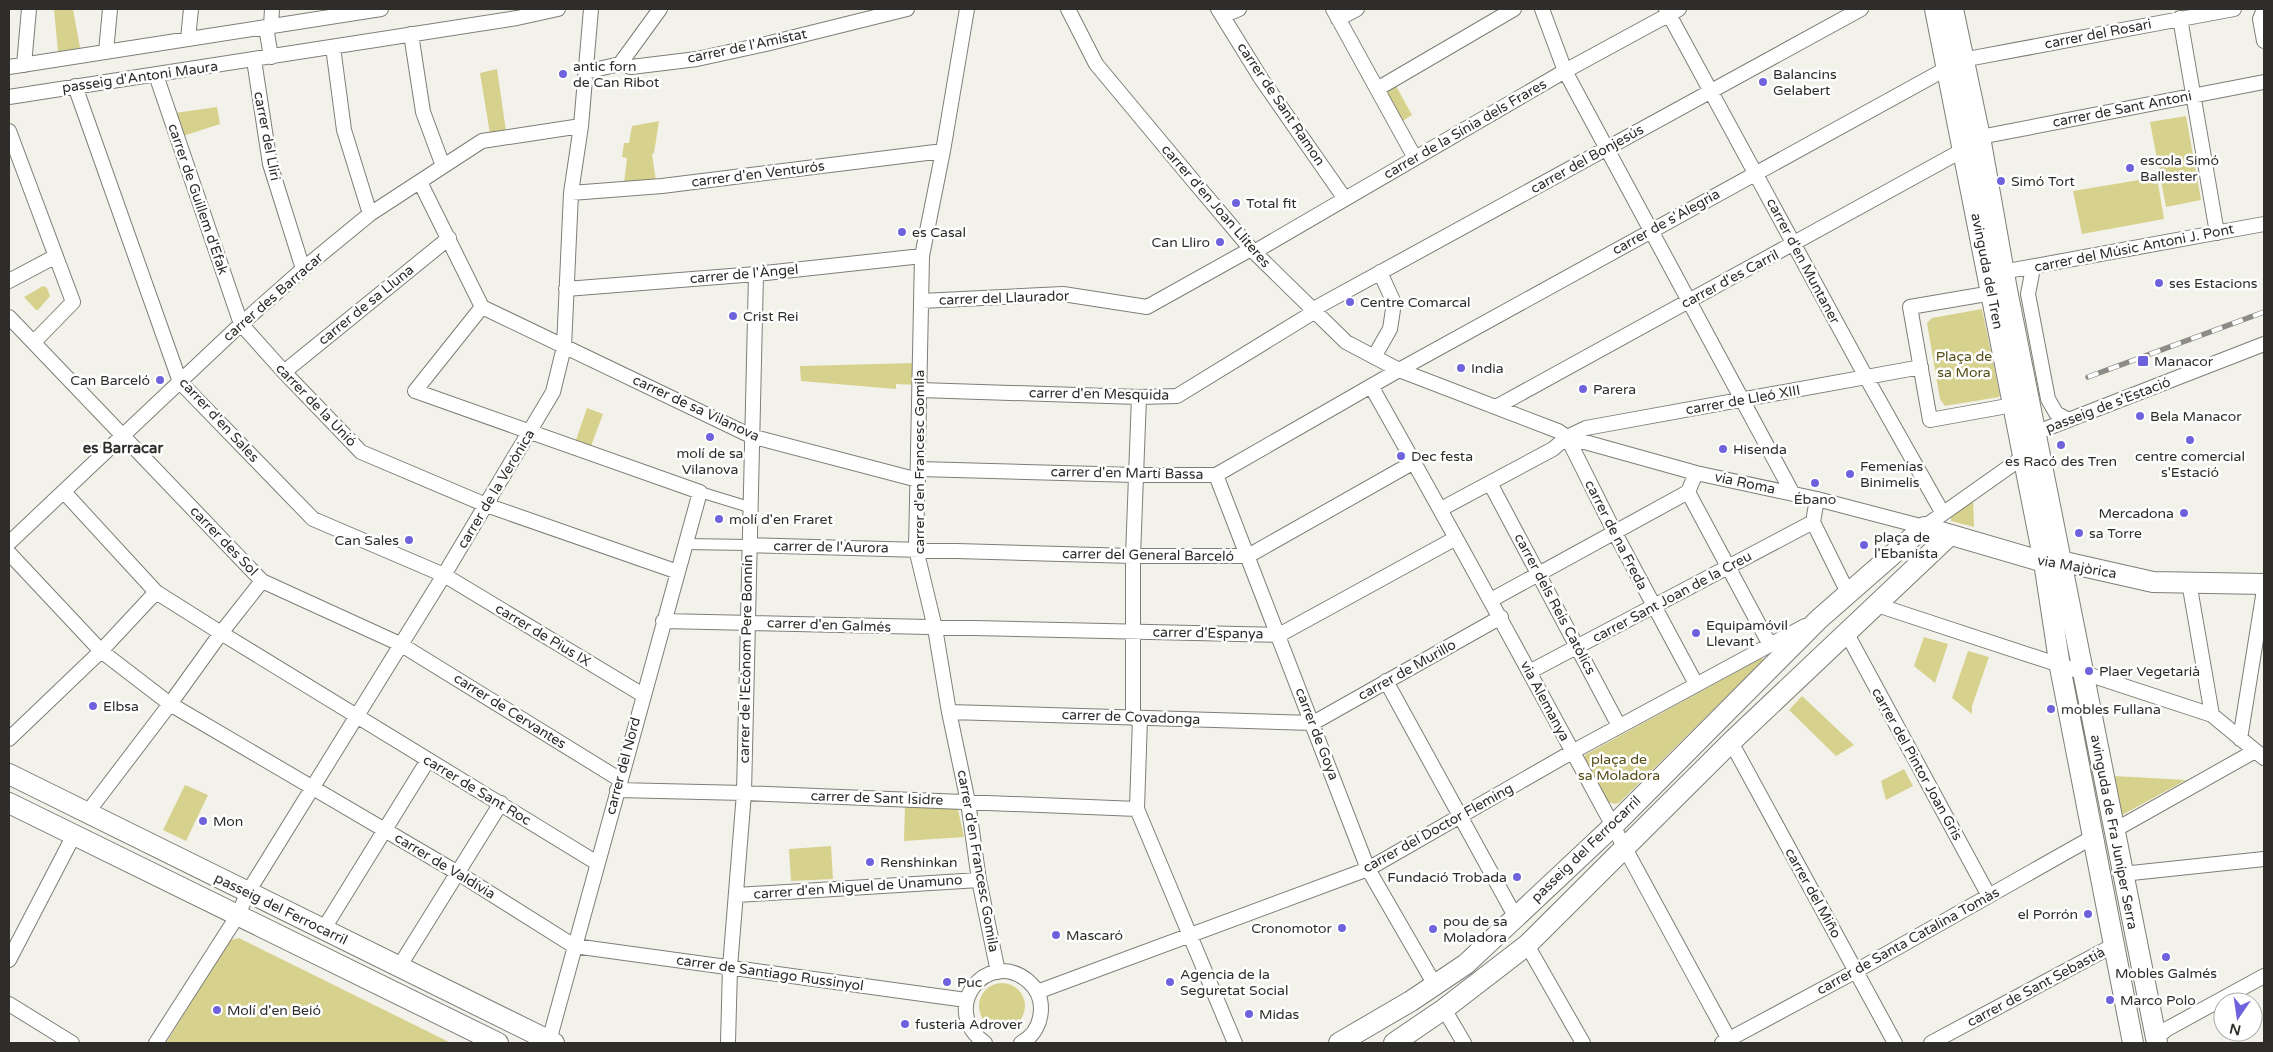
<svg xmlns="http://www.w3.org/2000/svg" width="2273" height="1052" font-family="'Varela Round',sans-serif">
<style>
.green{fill:#d7d18e}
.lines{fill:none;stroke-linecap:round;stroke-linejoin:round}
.pedestrian-casing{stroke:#7e7e77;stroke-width:12}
.minor-casing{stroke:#7e7e77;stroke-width:16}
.secondary-casing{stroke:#7e7e77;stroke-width:22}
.pedestrian{stroke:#fff;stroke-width:10}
.minor{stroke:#fff;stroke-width:14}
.secondary{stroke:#fff;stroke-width:20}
.rail-casing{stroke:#8c8b86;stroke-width:5.5}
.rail{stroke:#fff;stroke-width:4;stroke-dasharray:11;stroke-linecap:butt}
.poi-dot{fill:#6f63dd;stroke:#fff;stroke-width:2}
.labels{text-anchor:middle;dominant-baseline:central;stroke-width:5;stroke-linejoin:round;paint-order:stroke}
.street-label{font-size:14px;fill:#2e2d2a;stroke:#fff}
.poi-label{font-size:14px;fill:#2e2d2a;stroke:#fff;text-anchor:start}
.park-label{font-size:14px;fill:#544e16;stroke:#fff}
.neighbourhood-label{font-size:15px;font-weight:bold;fill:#2e2d2a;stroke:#fff}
</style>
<rect width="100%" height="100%" fill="#f3f2ea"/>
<path class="green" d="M54,9H73L80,48L58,52Z
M497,69L506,131L490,134L480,73Z
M1396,86L1412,115L1401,122L1386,96L1387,91Z
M217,107L220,124L183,136L175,113Z
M2186,116L2201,200L2166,207L2150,122Z
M659,121L654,153L652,154L656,181L624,184L627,158L622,157L624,143H629L632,126Z
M2157,177L2164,219L2082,234L2073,191Z
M43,286L47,288L50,296L38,310H36L24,297Z
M1982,309L2000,395L1999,397L1945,406L1940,399L1927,323L1932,318Z
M916,363V385L896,384V389L801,381L800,366Z
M587,408L603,414L591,446L576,440Z
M1973,498L1974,527L1951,521V515Z
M1924,637L1948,644L1935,683L1914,666Z
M1968,651L1989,657L1972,706V714L1952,698Z
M1762,658L1763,660L1620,802L1616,804L1607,802L1584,761L1585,755Z
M1802,696L1854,745L1836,756L1789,710Z
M1904,769L1913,786L1886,800L1881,781Z
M2114,776L2186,780L2122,815Z
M185,785L208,795L186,841L163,830Z
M905,804L957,805L964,837L904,841Z
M831,846L833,879L791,881L789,849Z
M239,938L451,1043H166L230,940Z
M979 1006a23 23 0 1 1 46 0a23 23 0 1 1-46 0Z"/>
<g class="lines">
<g class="pedestrian-casing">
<path id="pedestrian" d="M700,492L749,507
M686,544L748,545"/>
</g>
<g class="minor-casing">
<path id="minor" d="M967,9L943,151L922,256L916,549L935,628L949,712L968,802L979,880L998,972
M1068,9L1096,64L1191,178L1251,249L1346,342L1399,370L1558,431L1567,437L1696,473L1817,499L1924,527L2023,457L2030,455
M1218,9L1262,80L1345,199
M1333,9L1415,158
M1542,9L1565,71L1793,494
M1666,9L1866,377L1942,512
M2264,9L2260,19L2264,41
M1223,16L1239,9
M2180,18L2217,233
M1338,19L1357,9
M271,26L272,9
M266,27L271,57
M411,34L423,112L443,166
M188,39L191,9
M333,47L344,130L370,214
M106,52L110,9
M254,60L270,164L303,269
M620,64L660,9
M24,65L29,9
M9,67L381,9
M585,72L620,64L631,67L697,59L766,44L907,9
M156,75L241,324L284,372L361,452L486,505L678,572
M75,86L180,382L313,519L444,575L643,695
M1377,89L1514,9
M9,97L517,18L558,9
M9,131L73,302L34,342
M1980,137L2264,82
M420,182L482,307L751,436L918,480
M571,193L662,186L943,151
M1254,252L1565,71L1679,9
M2033,268L2028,294L2048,399L2056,413L2068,420
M1997,273L2264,224
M9,281L56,256
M566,289L756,274L922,256
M1998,292L1910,307L1930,420L2013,405L2035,433L2264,344
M921,301L1063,294L1147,307L1251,249
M482,307L415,391L700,492L549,1041
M9,317L262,581L400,644L619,779
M1374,357L1390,329L1394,303L1380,272
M284,372L449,238
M1371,386C1494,603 1611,824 1731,1043
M920,390L1139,397L1177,396L1314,312L1319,306L1861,9
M1496,407L1963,150
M1567,437L1615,533L1696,684
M919,469L1135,475H1216L1399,370L1962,60L2234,9
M1216,475L1368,869L1435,985
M1490,483L1619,726
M64,492L156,592
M1688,492L1770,645
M1817,499L1813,522L1849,595
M1441,509L1553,449L1567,437L1586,428L1921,367
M9,543L241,324L303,269L370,214L482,141L581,126
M748,545L1133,556H1248L1414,462
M9,553L101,651L170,704L221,633L156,592L101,651L9,739
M262,581L221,633L597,863
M2189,582L2212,715
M1491,600L1688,492L1696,473
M1877,605L2212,715L2264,758
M663,621L1279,635L1456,538
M1846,632L1989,896
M1531,671L1813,522
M1386,681L1515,916
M949,712L1313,723L1501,617
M1133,718V556L1139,397
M1140,718L1137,809L1235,1043
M2240,739L2264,590
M1731,742L1895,1043
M617,790L744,793L1137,809
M87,813L170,704L458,873L574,946L966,1000
M2113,831L2255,751
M2122,874L2264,859
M737,895L979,880
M323,930L428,760
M1527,945L1583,1043
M9,960L74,835
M399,967L501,803
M1037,992L1368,869L1572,752L1805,626
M9,1004L72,1043
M1444,1009L1464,1043
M2156,1038L2167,1029L2264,976
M156,1043L238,915L248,892L444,575L553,392L564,347L571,193L581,126L591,9
M728,1043L730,967L744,793L756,274
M985,1043C938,1009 987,947 1028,981C1036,988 1041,998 1041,1008C1041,1023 1034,1036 1021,1043
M1722,1043L1856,971L2093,837
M1931,1043L2114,945"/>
</g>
<g class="secondary-casing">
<path id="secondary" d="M1935,9L2044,562L2060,667L2133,1043
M1953,9L1980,137L2007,290L2157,1043
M9,774L554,1043
M9,803L498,1043
M1339,1043L1411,1001L1466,964L1612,827L1819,619L1924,527L2044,562L2060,561L2153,582L2264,584
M1394,1043L1444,1009L1527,945L1731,742L1950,535"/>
</g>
<use href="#pedestrian" class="pedestrian"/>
<use href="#minor" class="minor"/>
<use href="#secondary" class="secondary"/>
<g class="rail-casing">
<path id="rail" d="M2088,377L2264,312"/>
</g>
<use href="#rail" class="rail"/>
</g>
<g class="poi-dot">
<circle cx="563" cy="74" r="5"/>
<circle cx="1763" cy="82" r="5"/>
<circle cx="2130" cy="168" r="5"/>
<circle cx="2001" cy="181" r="5"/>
<circle cx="1236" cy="203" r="5"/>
<circle cx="902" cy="232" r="5"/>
<circle cx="1220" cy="242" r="5"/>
<circle cx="2159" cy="283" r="5"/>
<circle cx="1350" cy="302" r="5"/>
<circle cx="733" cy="316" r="5"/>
<rect x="2137" y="355" width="12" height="12" rx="2.5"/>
<circle cx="1461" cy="368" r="5"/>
<circle cx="160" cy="380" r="5"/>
<circle cx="1583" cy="389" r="5"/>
<circle cx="2140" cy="416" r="5"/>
<circle cx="710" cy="437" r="5"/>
<circle cx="2190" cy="440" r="5"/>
<circle cx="2061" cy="445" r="5"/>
<circle cx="1723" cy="449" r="5"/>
<circle cx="1401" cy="456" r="5"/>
<circle cx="1850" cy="474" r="5"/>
<circle cx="1815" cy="483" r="5"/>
<circle cx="2184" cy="513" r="5"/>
<circle cx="719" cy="519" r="5"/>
<circle cx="2079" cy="533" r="5"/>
<circle cx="409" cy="540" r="5"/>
<circle cx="1864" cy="545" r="5"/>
<circle cx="1696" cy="633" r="5"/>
<circle cx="2089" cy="671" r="5"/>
<circle cx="93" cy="706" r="5"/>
<circle cx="2051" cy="709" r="5"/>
<circle cx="203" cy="821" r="5"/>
<circle cx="870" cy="862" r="5"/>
<circle cx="1517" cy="877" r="5"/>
<circle cx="2088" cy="914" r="5"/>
<circle cx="1342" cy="928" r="5"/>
<circle cx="1433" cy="929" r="5"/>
<circle cx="1056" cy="935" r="5"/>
<circle cx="2166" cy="957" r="5"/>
<circle cx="947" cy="982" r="5"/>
<circle cx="1170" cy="982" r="5"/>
<circle cx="2110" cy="1000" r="5"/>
<circle cx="217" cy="1010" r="5"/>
<circle cx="1249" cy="1014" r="5"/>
<circle cx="905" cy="1024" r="5"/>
</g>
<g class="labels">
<g class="street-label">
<text transform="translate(2098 34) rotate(-11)">carrer del Rosari</text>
<text transform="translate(747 46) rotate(-12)">carrer de l'Amistat</text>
<text transform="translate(140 77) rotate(-8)">passeig d'Antoni Maura</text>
<text transform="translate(1281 104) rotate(56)">carrer de Sant Ramon</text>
<text transform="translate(2122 109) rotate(-11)">carrer de Sant Antoni</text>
<text transform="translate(1465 129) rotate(-30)">carrer de la Sínia dels Frares</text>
<text transform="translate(267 136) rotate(79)">carrer del Lliri</text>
<text transform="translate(1587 159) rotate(-29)">carrer del Bonjesús</text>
<text transform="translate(758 174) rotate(-7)">carrer d'en Venturós</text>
<text transform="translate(198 199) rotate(71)">carrer de Guillem d'Efak</text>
<text transform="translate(1216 206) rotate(49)">carrer d'en Joan Lliteres</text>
<text transform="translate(1666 222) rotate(-29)">carrer de s'Alegria</text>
<text transform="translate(2134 248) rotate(-11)">carrer del Músic Antoni J. Pont</text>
<text transform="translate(1803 261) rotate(62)">carrer d'en Muntaner</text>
<text transform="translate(1987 271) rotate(79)">avinguda del Tren</text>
<text transform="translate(744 274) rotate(-5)">carrer de l'Àngel</text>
<text transform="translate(1730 279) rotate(-28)">carrer d'es Carril</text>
<text transform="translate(273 297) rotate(-41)">carrer des Barracar</text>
<text transform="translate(1004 298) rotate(-2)">carrer del Llaurador</text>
<text transform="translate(366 305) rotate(-39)">carrer de sa Lluna</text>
<text transform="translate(1099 394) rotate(1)">carrer d'en Mesquida</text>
<text transform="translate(1743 400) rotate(-10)">carrer de Lleó XIII</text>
<text transform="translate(316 405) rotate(46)">carrer de la Unió</text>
<text transform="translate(2108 405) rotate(-21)">passeig de s'Estació</text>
<text transform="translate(696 408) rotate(25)">carrer de sa Vilanova</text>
<text transform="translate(219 420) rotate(47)">carrer d'en Sales</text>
<text transform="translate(919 462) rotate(-90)">carrer d'en Francesc Gomila</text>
<text transform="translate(1127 473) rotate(1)">carrer d'en Martí Bassa</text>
<text transform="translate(1745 483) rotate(12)">via Roma</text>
<text transform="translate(496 489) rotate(-59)">carrer de la Verònica</text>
<text transform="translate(1616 535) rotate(63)">carrer de na Freda</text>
<text transform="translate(224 541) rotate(46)">carrer des Sol</text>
<text transform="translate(831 547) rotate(1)">carrer de l'Aurora</text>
<text transform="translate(1148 555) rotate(1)">carrer del General Barceló</text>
<text transform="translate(2077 567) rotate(10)">via Majòrica</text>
<text transform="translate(1672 597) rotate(-28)">carrer Sant Joan de la Creu</text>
<text transform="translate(1555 604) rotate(62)">carrer dels Reis Catòlics</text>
<text transform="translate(829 625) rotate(2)">carrer d'en Galmés</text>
<text transform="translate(1208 633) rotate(1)">carrer d'Espanya</text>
<text transform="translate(543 635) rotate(31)">carrer de Pius IX</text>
<text transform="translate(746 659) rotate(-89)">carrer de l'Ecònom Pere Bonnín</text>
<text transform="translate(1407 670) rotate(-29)">carrer de Murillo</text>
<text transform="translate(1545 701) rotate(62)">via Alemanya</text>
<text transform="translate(510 711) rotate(32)">carrer de Cervantes</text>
<text transform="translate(1131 717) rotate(2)">carrer de Covadonga</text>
<text transform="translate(1317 734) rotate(69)">carrer de Goya</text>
<text transform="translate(1917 764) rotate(61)">carrer del Pintor Joan Gris</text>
<text transform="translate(623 766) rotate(-75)">carrer del Nord</text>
<text transform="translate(477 790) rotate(31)">carrer de Sant Roc</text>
<text transform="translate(877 798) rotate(2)">carrer de Sant Isidre</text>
<text transform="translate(1438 828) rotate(-29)">carrer del Doctor Fleming</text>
<text transform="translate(2114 832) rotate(79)">avinguda de Fra Juníper Serra</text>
<text transform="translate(1586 849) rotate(-44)">passeig del Ferrocarril</text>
<text transform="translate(978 861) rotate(80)">carrer d'en Francesc Gomila</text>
<text transform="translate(445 866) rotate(31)">carrer de Valdívia</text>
<text transform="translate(858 887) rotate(-4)">carrer d'en Miguel de Unamuno</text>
<text transform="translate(1813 893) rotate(61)">carrer del Miño</text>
<text transform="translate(281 909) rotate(26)">passeig del Ferrocarril</text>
<text transform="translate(1908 941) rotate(-29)">carrer de Santa Catalina Tomàs</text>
<text transform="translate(770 973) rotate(8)">carrer de Santiago Russinyol</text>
<text transform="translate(2036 987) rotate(-28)">carrer de Sant Sebastià</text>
</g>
<g class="poi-label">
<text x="573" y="66">antic forn<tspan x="573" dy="16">de Can Ribot</tspan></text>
<text x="1773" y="74">Balancins<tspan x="1773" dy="16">Gelabert</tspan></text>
<text x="2140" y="160">escola Simó<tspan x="2140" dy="16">Ballester</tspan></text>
<text x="2011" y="181">Simó Tort</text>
<text x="1246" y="203">Total fit</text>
<text x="912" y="232">es Casal</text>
<text x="1210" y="242" text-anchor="end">Can Lliro</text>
<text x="2169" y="283">ses Estacions</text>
<text x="1360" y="302">Centre Comarcal</text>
<text x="743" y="316">Crist Rei</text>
<text x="2154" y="361">Manacor</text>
<text x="1471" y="368">India</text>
<text x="150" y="380" text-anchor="end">Can Barceló</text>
<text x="1593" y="389">Parera</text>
<text x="2150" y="416">Bela Manacor</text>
<text x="1733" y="449">Hisenda</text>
<text x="710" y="453" text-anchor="middle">molí de sa<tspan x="710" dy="16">Vilanova</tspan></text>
<text x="1411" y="456">Dec festa</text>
<text x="2190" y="456" text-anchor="middle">centre comercial<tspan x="2190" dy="16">s'Estació</tspan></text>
<text x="2061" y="461" text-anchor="middle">es Racó des Tren</text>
<text x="1860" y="466">Femenías<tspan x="1860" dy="16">Binimelis</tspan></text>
<text x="1815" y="499" text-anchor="middle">Ébano</text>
<text x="2174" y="513" text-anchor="end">Mercadona</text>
<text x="729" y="519">molí d'en Fraret</text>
<text x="2089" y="533">sa Torre</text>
<text x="1874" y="537">plaça de<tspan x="1874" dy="16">l'Ebanista</tspan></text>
<text x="399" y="540" text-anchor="end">Can Sales</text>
<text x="1706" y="625">Equipamóvil<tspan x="1706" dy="16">Llevant</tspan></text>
<text x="2099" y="671">Plaer Vegetarià</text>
<text x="103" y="706">Elbsa</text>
<text x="2061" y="709">mobles Fullana</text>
<text x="213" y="821">Mon</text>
<text x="880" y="862">Renshinkan</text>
<text x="1507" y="877" text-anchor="end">Fundació Trobada</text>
<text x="2078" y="914" text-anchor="end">el Porrón</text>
<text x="1443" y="921">pou de sa<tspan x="1443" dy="16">Moladora</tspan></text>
<text x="1332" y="928" text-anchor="end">Cronomotor</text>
<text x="1066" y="935">Mascaró</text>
<text x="2166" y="973" text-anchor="middle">Mobles Galmés</text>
<text x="1180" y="974">Agencia de la<tspan x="1180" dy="16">Seguretat Social</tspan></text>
<text x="957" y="982">Puc</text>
<text x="2120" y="1000">Marco Polo</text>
<text x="227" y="1010">Molí d'en Beió</text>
<text x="1259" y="1014">Midas</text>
<text x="915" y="1024">fusteria Adrover</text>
</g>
<g class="park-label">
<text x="1964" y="356">Plaça de<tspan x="1964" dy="16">sa Mora</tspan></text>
<text x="1619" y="759">plaça de<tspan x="1619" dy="16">sa Moladora</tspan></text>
</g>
<g class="neighbourhood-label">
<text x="123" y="448">es Barracar</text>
</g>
</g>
<rect width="2273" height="1052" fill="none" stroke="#2e2d2a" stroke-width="20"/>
<g transform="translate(2238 1017) rotate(193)"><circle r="24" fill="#ffffff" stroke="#ababaa"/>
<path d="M0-4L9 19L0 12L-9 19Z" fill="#6f63dd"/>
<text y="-8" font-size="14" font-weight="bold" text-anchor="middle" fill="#2e2d2a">N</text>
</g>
</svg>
